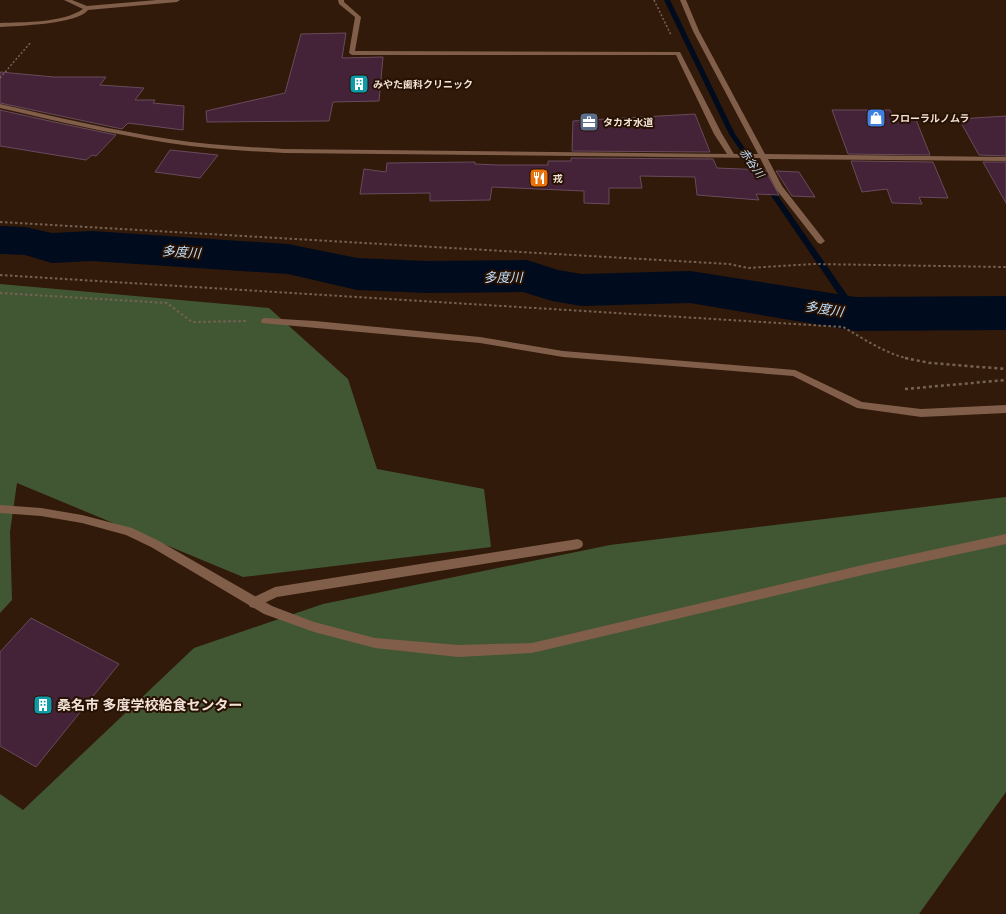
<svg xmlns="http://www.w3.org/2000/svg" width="1006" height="914" font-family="'Space Grotesk','Noto Sans JP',sans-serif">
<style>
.forest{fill:#415734}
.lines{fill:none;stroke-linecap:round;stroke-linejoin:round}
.stream{fill:#000c1e;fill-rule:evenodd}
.river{fill:#000c1e;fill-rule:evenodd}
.building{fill:#442237;stroke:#684b5c}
.path-far2{stroke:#766253;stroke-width:1.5;stroke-dasharray:2 2;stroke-linecap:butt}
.path-far1{stroke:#766253;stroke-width:2;stroke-dasharray:2.5 2.5;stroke-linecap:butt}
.path{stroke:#766253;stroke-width:2.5;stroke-dasharray:3 3;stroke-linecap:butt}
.lane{fill:#815e4a;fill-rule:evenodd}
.street{fill:#815e4a;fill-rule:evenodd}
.labels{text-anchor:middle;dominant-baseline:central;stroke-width:4;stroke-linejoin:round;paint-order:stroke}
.far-poi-label{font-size:10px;font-weight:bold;fill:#f1e1d6;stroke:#271102;text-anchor:start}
.far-water-label{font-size:11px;font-style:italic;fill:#bfe1ff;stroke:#271102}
.water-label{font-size:13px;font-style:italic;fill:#bfe1ff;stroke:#271102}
.near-poi-label{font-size:14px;font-weight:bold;fill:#f1e1d6;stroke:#271102;text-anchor:start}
</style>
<rect width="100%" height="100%" fill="#311a09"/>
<path class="forest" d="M0,284L269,308L348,379L377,469L484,489L491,547L243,577L17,483L10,532L12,600L0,613Z
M1006,497V792L919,914H0V794L23,810L194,648L323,604L610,545Z"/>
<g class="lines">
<path class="stream" d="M664,0H670L735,134L859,312L860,314L859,316H853L729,134Z"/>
<path class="river" d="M0,226L25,227L52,233L92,231L288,244L357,258L427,261L527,260L558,270L582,274L690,271L856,297L1006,296V330L856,331L690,303L582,306L552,301L523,292L427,293L357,290L288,274L92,261L52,263L25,255L0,254Z"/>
</g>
<path class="building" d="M346,33L342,58L383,57L379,101L333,102L329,121L207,122L206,111L285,93L301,34Z
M0,72L54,77H106L100,85L144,88L135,100H155L153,103L184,106L183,130L128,123L122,129L0,103Z
M0,110L63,124L116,135L96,156L92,155L86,160L0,146Z
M832,110H890L893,116L915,117L930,155L848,154Z
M695,114L710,152L572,151L573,121Z
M1006,116V156L979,155L959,119Z
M170,150L218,155L200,178L155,172Z
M571,158L713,159L717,168L765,170L779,195L756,194L759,200L697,195L695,177L640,176L642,188H609V204L584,203V191L492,187L490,200L430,201V193L360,194L364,169L386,172L387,163L475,162V164L497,165H548V161H571Z
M851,161L933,162L948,198L919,197L922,204L892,203L887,189L862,192Z
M983,162H1006V203Z
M776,171L799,172L815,197L792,196Z
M31,618L119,664L36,767L0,746V652Z"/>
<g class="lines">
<path class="path-far2" d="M654,0L671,35
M0,78L31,42"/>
<path class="path-far1" d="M0,222L729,264L748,268L814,264L1006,267
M0,275L843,327C864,339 886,354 910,359
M0,293L167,303L192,322L247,321"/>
<path class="path" d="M905,358L930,363L1006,369
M905,389L1006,380"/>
<path class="lane" d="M64,0H72L87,6L157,0H180L177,2L88,10C78,24 17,26 0,27V23C24,22 63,23 83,9Z
M578,539L582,541L583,544L582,547L578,549L277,597L254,608L250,607L248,603L250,599L275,587Z"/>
<path class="street" d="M338,0H344V2L361,17L355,51L680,52L722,134L734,154H758L693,31L680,0H686L699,31L765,154L1006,157V161L768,159L782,186L825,241L821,244L818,243L776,189L760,158L284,153C246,151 207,149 169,143C112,134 56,121 0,108V104C56,117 112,130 169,139C207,145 246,147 284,149L727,154L714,134L676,55H352L349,53L355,17L339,4Z
M265,318L315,321L480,337L563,351L795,370L862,402L921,409L1006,405V413L921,417L857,408L793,376L563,357L480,343L262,323L261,321L262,319Z
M0,505L41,508L82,515L132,528L159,541L272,606L314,622L375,638L458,645L532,643L867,564L1006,534V544L867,574L532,653L458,657L375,648L314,632L264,614L151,547L126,535L82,523L41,516L0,513Z"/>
</g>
<defs>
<g id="building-square" transform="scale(1)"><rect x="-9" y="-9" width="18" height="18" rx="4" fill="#0f9aa8" stroke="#271102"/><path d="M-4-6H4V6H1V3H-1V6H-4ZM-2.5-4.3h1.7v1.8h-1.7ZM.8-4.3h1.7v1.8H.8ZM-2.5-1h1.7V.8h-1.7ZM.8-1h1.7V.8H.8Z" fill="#fff"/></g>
<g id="shop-square" transform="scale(1)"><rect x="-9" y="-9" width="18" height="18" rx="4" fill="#3f7fe0" stroke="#271102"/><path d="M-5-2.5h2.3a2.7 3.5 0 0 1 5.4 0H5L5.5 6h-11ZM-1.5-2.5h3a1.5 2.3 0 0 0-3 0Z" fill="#fff"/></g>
<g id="office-square" transform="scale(1)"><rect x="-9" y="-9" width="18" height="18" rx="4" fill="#5c6f8a" stroke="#271102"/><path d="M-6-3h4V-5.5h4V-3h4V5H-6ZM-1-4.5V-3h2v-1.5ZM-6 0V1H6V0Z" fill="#fff"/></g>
<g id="restaurant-square" transform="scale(1)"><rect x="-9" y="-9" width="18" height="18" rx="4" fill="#e8710a" stroke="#271102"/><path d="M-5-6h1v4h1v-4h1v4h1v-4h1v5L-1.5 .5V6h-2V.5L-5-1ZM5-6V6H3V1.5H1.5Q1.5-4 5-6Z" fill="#fff"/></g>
</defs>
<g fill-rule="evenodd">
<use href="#building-square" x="359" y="84"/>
<use href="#shop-square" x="876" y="118"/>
<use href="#office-square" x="589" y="122"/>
<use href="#restaurant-square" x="539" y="178"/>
<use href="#building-square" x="43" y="705"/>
</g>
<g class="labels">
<g class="far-poi-label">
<text x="373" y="84">みやた歯科クリニック</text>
<text x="890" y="118">フローラルノムラ</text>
<text x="603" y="122">タカオ水道</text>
<text x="553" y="178">戎</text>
</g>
<g class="far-water-label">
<text transform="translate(752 163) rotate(55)">赤谷川</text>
</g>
<g class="water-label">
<text transform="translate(181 252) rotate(4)">多度川</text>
<text x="503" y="277">多度川</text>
<text transform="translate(824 309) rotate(9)">多度川</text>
</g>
<g class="near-poi-label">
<text x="57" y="705">桑名市 多度学校給食センター</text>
</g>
</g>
</svg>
